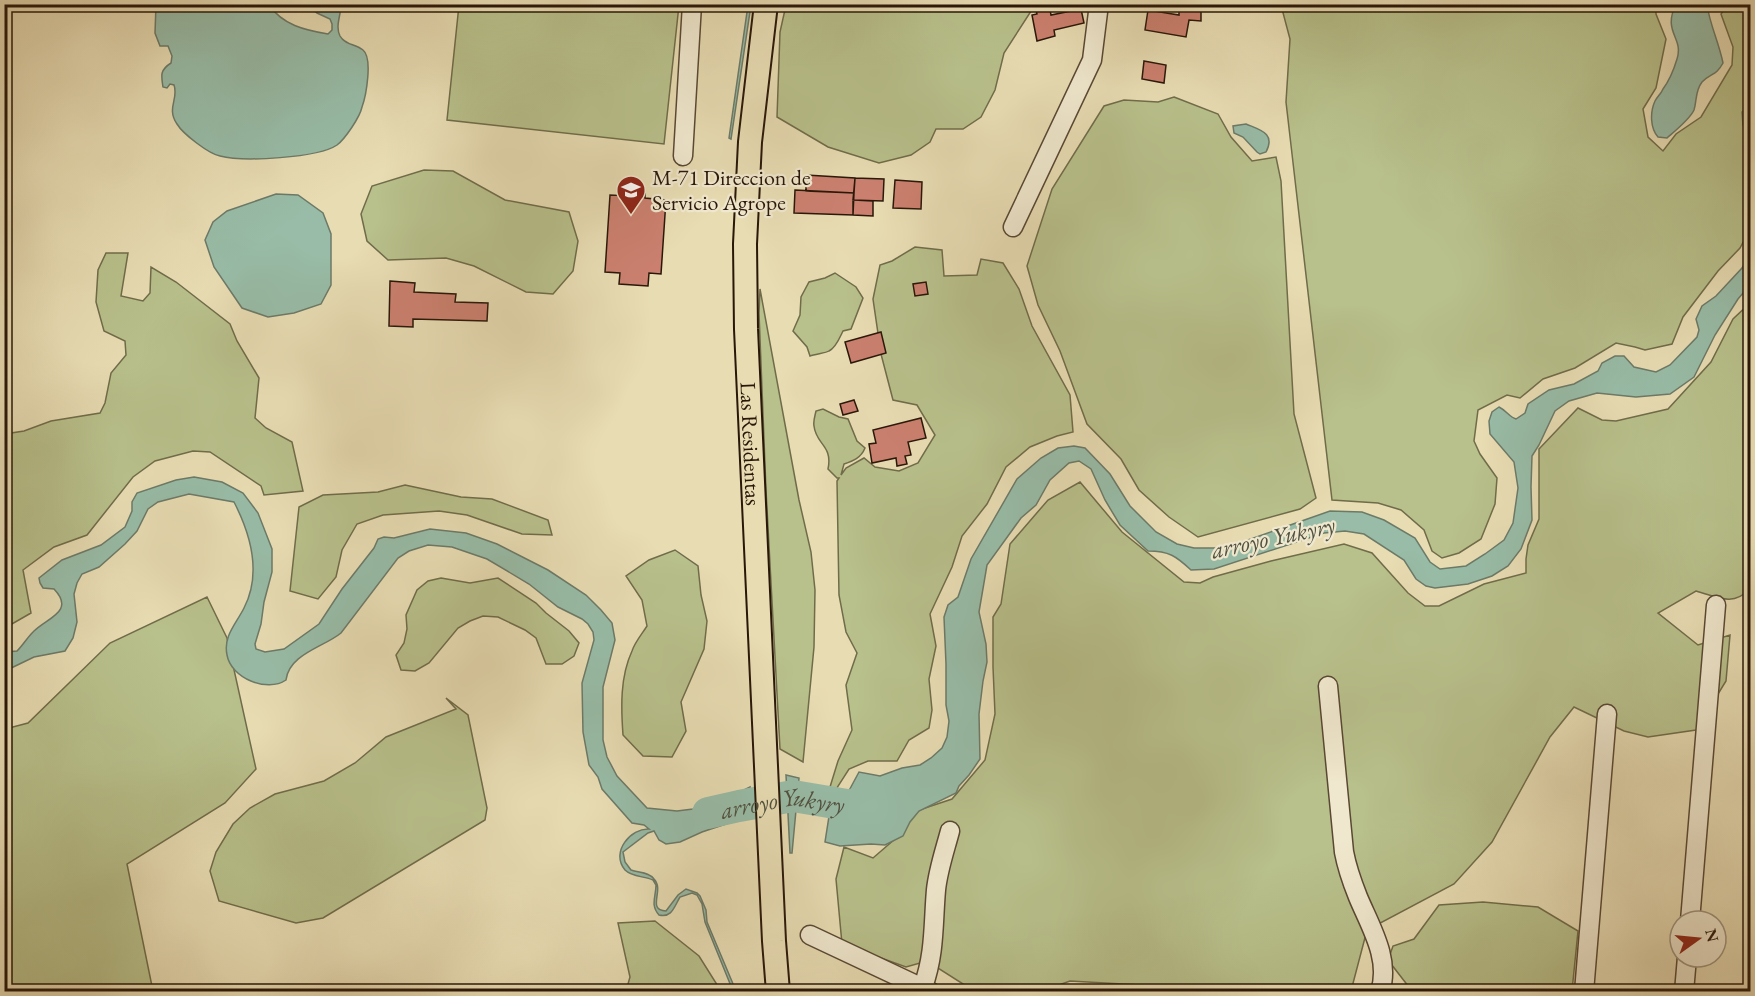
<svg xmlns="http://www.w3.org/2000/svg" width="1755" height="996" font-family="'EB Garamond',serif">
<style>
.green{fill:#b8c08b;stroke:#706c4a;stroke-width:1.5}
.water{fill:#98bca7;stroke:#6c7a68;stroke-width:1.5}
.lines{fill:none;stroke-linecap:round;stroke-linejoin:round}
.river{stroke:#98bca7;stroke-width:32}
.building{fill:#cb806f;stroke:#291709;stroke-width:1.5}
.minor-casing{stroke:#594834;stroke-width:21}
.major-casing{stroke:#291709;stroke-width:26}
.minor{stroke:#f0e8ce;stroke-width:18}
.major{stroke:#e8dcb3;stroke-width:22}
.labels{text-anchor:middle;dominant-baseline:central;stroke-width:4.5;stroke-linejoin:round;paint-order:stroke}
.poi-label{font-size:22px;fill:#291709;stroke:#f0e8ce;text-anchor:start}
.street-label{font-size:22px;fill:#291709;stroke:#f0e8ce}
.water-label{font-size:24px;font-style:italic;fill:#505140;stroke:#f0e8ce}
</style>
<rect width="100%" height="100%" fill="#e8dcb3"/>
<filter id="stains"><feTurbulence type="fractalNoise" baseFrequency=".00333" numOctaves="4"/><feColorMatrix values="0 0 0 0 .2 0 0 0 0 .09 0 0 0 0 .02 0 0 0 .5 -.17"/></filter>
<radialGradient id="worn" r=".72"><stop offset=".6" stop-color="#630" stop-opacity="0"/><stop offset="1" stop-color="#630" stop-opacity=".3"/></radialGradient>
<path class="green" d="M1296,4C1312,5 1328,10 1344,6L1340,4H1651L1656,6V14L1666,39L1656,88L1643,109L1648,137L1663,151L1676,134L1701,117L1732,65L1733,47L1721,14L1727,5H1748L1750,6V229L1740,248L1718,271L1683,317L1672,344L1645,350L1635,347L1616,343L1575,368L1543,379L1520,398L1507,395L1478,410L1474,441L1480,454L1497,478L1495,504L1481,539L1459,553L1442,558L1432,551L1424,530L1401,510L1378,503L1332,500L1286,102L1290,39L1282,9Z
M459,5H679L664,144L447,120Z
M786,5H1035L1004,53L995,90L981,117L963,129H936L930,142L911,155L879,163L828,147L777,117L780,32Z
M1174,97L1218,114L1231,137L1252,161L1276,157L1281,181L1294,414L1316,498L1300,509L1198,537L1169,517L1139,490L1121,459L1087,424L1060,351L1038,305L1027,266L1052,189L1104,106L1124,100L1158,102Z
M424,170L453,171L505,200L569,212L578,241L573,271L553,294L526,292L474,266L446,258L388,260L367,241L361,214L372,186Z
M915,247L942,250L944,276L977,275L981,259L1003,263L1019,289L1032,326L1070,395L1073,432L1057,436L1030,447L1006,467L987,504L962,536L952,567L930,614L936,646L929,679L932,710L929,728L909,740L897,761H868L849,769L835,791L830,787L838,761L852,730L846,685L857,653L846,632L839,595L837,481L839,478H837L828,469C833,445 816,445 814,426C813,421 815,416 816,411L823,409L839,417L848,419L857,441L865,448C861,458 853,461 844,464L841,475L846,468L864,458L875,467L899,471L918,463L935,435L917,405L893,400L881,354L873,299L880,265L892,261Z
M106,253H128L121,296L143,301L150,293L151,267L176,282L230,324L237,341L259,378L255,418L266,428L292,442L303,491L264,495L261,486L210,452L193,451L155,461L133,477L87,535L54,547L23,570L31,613L5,628V434L24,431L51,421L100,413L105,403L111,373L126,355L125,341L104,331L96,302L98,270Z
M835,273L856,287L863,298L851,329L843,331C840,337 836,348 829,351C826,353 815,354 810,356L807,347L793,331L800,315L801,297L809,282L825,278Z
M760,289L799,500L811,552L815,590L814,647L803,762L780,749L766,490L759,313Z
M1750,303V589C1732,607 1718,597 1696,591L1658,613L1698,645L1730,635L1726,681L1696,730L1648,737L1624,731L1574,707L1550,737L1492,842L1454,884L1367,930L1351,991L1158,992L1140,985L1070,981L1042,991H974L927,961L906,967L842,944L836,879L844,847L873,858L903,832L910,813L952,799L985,760L995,714L993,667V617L1001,604L1010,544L1048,500L1080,482L1122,532L1184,582L1200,583L1213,577L1271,561L1344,544L1372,553L1408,593L1425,606H1439L1484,584L1526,573V559L1528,545L1539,519V449L1578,408L1602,420L1616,421L1668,409L1711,362L1733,319Z
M405,485L461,497L492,499L548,520L552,535L522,534L467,515L439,511L383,515L357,524L342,550L336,577L318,599L290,591L299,507L323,495L378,492Z
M675,550L698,566L701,595L707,621L704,649L681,702L686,731L672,757L643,756L623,735C621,707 620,677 632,651C635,642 642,634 647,626L642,600L626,576L649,560Z
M441,578L470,583L498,578L536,603L546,613L569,631L579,643L574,656L562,664H546L536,638L525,630L498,617L483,616L470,621L458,628L429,663L415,671L401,670L396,655L404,643L407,629L406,615L417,590L428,581Z
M207,597L227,638L256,769L225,803L127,864L153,991L5,992V729L28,723L110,643Z
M446,698L468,715L487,808L485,820L323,918L296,923L219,901L210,871L216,852L233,824L250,808L275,794L324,781L355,763L386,737L456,709Z
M1483,902L1538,907L1578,931L1572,991H1412L1388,960L1393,946L1414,939L1439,905Z
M655,921L699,956L721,991H626L630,977L618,923Z"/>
<path class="water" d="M1676,4L1707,5C1710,25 1719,43 1723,63C1716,76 1711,73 1702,82C1695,91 1697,100 1694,110C1690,119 1675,131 1667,138L1658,137C1650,128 1650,112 1655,101C1657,97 1661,94 1663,89C1669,81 1674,69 1677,59C1684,37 1662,33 1676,4Z
M156,5H269C283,25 304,30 328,34L332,30V24L330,19L317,13L308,5H341C341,15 335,26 340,36C345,45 356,44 363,50C373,58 366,96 362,107C360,117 345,139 337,145C318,158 243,162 220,156C209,154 183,134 177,124C166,108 179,99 174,85L170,84L167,88L163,87C161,75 160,70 171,63L172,56L168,46H160L155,33Z
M748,5H751L731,139L729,138Z
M1744,110L1750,111V138L1743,125L1742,112Z
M1246,124C1260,130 1276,133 1266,152L1260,154L1257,152L1243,137L1234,133L1233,126Z
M276,194L298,195L323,213L331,234V285L321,304L294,313L268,317L242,308L214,267L205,240L213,222L227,211Z
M1750,254V285L1738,299L1715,335L1694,377L1670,394L1636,397L1597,393L1569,401L1555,411L1539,445L1532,456L1531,487L1532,520L1521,549L1508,566L1492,576L1468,584L1435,588L1426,586L1416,579L1404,560L1364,534L1345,531L1324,533L1214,569L1191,570C1176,556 1169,551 1148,551L1120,525L1105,500L1091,469L1079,461L1069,463L1050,480L1036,505L1021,518L987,565L979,612L986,644L987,662L983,681L979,714L980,759L969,775L959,786L956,793L919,811L910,822L903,836L885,845L871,844L840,846L825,842L832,797L845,798L859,772L880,776L902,768L920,765L931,758L942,748L947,737L949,721L946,705V664L944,617L948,605L958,597L971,559L1017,479L1041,458L1058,448L1074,446L1085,448L1110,474L1130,506L1156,532L1177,544L1194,548H1225L1330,511L1362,512L1384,520L1415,538L1430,562L1440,569L1466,566L1485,554L1504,540L1513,523L1518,488L1514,462L1490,434L1489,421L1492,412L1499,407C1507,411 1509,417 1516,419L1525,413L1528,404L1549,390L1574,384L1598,371L1602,363L1615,356H1624L1634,367L1656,372L1670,365L1697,337L1699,330L1696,319L1702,306L1716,296L1742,268Z
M194,477L222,482L243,493L258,513L272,549V572L264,602L261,624L255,644L256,649L265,652L284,649L319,624L342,589L374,548L378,539L384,537L394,538L430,529L466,533L497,544L548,570L586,595L601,610L612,623L615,640L603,687V740L607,757L617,776L647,808L677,811L693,809L728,798L750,787V816L702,832L680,842L666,844L659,840L654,831L648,833L623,852L625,862L631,870C639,873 649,872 654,879C665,890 646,910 666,911L678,895L686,889L697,893L700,896L706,910L707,922L736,991H733L705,922L702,904L697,895L692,893L680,897C674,907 672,918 659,915C650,905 656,897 656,885L653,880C644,876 632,877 625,870C610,852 631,828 649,829L644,825L632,823L602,789L598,777L589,765L583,732L582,683L594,640L593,632L588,624L582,619L558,607L529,584L487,559L452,547L428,545L409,551L398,558L341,633C324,647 289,654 286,680C267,693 231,678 227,655C223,636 236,624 244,608C262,573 251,535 234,502L189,494L158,502L148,509L137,531L125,544L99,567L82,574L77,583L74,594L77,622L73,638L65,651L34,657L5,671V652L17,651C23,645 27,638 33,632C46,618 76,612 54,589L43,588L40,583L39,578L62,560L101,545L125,527L132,511V502L137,493L176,480Z
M786,775L799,778L792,853H790Z"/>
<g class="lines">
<path class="river" id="s1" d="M708,813L739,806L793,796L853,806L869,796"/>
</g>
<path class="building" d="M1039,4H1049L1051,15L1081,9L1084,23L1054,30L1055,36L1037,41L1032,15L1037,14L1035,5Z
M1179,6L1201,7V21L1189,20L1186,37L1145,30L1148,10L1179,15Z
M1144,61L1166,65L1164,83L1142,79Z
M806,175L855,178L854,193L806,191Z
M855,178L884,179L883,201L853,200Z
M895,180L922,182L921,209L893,208Z
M795,190L854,193L853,215L794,213Z
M630,193L645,194V198L666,200L661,274L649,273L648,286L619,284L620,273L605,272L610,195L630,196Z
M853,200L873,201V216L853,215Z
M390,281L415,283L414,292L456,294L455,302L488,303L487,321L413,319V327L389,326Z
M926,282L928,294L915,296L913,284Z
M881,332L886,353L851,363L845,342Z
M854,400L858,411L843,415L840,404Z
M921,418L926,438L908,442L911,455L905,456L907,464L897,466L896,458L872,463L869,444L876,443L873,430Z"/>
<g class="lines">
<g class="minor-casing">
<path id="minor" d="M683,156L692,4
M1013,227L1092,60L1099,4
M1328,686L1344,852C1347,868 1352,882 1358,897C1370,926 1391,959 1380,992
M1690,921L1716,605
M810,935L931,992
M923,987C935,953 933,925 936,890C938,870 945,850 950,831
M1584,992L1607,714
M1684,992L1687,957"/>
</g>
<g class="major-casing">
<g id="major">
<path id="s2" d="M766,4L750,142L745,244L746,329L774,941L778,992"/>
</g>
</g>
<use href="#minor" class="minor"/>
<use href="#major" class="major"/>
</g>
<defs>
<g id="school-pin" transform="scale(1.5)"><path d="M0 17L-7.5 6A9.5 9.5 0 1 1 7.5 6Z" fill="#8f2418" stroke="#f0e8ce"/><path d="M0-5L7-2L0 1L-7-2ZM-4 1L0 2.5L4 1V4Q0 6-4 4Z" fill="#fff"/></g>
</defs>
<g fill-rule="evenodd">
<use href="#school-pin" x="631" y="190"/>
</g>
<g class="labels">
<g class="poi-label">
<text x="652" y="177">M-71 Direccion de<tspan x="652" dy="25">Servicio Agrope</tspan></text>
</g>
<g class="street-label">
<text stroke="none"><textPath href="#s2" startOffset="441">Las Residentas</textPath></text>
</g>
<g class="water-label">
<text transform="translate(1273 537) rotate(-12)">arroyo Yukyry</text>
<text stroke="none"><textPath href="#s1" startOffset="76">arroyo Yukyry</textPath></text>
</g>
</g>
<rect width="1755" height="996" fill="none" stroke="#e8dcb3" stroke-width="24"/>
<rect x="6" y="6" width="1743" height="984" fill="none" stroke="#291709" stroke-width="3"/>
<rect x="12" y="12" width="1731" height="972" fill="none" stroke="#291709" stroke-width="1.5"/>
<g transform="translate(1698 939) rotate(75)"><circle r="28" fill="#f0e8ce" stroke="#a0947f" stroke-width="1.5"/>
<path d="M0-4.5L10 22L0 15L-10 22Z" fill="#8f2418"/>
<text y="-9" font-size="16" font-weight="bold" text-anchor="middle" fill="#291709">N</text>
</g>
<rect width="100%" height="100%" filter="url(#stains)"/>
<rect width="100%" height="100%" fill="url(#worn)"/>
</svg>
